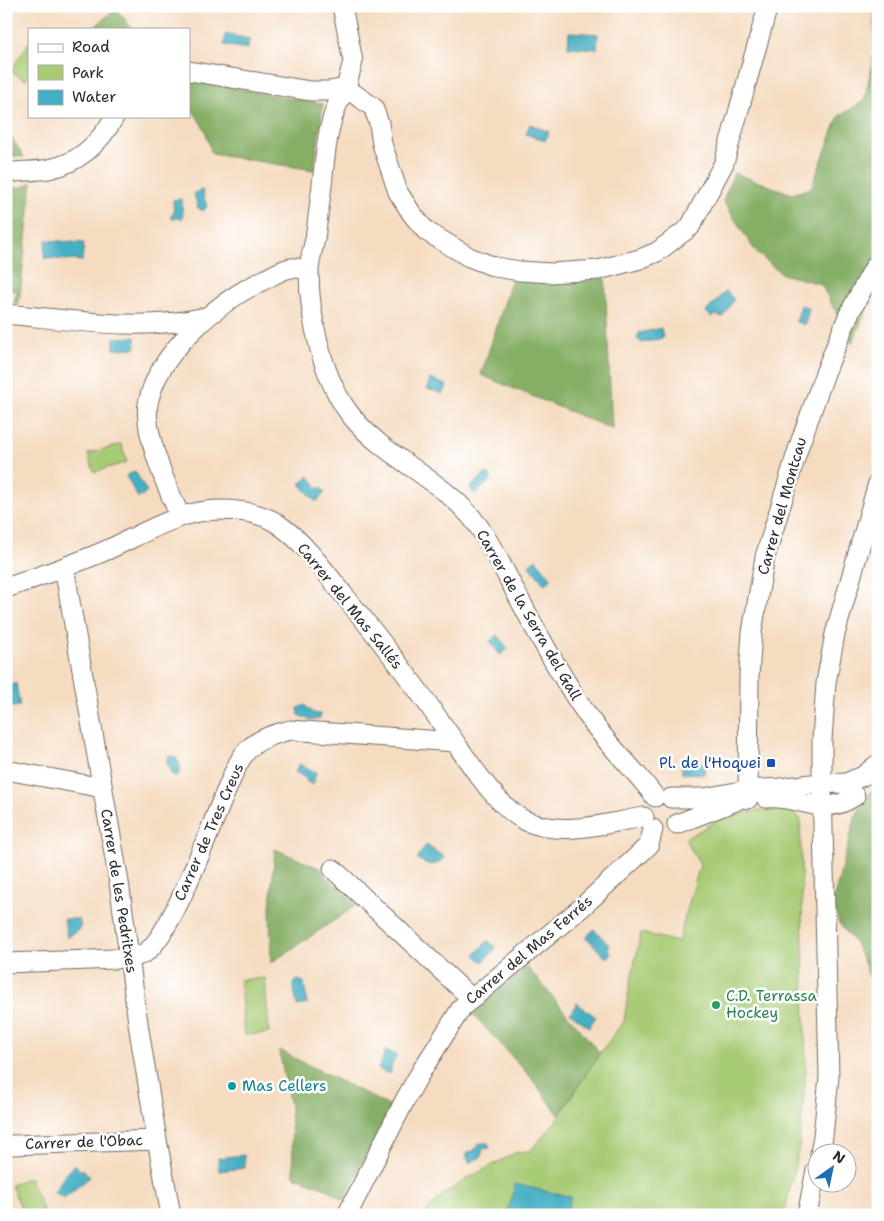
<svg xmlns="http://www.w3.org/2000/svg" width="884" height="1221" font-family="'Shantell Sans',sans-serif">
<style>
.green{fill:#a8cb74;stroke:#6a7b50}
.forest{fill:#86af66;stroke:#586d48}
.water{fill:#44afc3;stroke:#386d77}
.lines{fill:none;stroke-linecap:round;stroke-linejoin:round}
.minor-casing{stroke:#726960;stroke-width:21}
.minor{stroke:#fff;stroke-width:19}
.transit-dot{fill:#1a4fb4;stroke:#fff;stroke-width:2}
.leisure-dot{fill:#2e9e5b;stroke:#fff;stroke-width:2}
.culture-dot{fill:#0f9aa8;stroke:#fff;stroke-width:2}
.labels{text-anchor:middle;dominant-baseline:central;stroke-width:5;stroke-linejoin:round;paint-order:stroke}
.street-label{font-size:15px;fill:#2b2b2b;stroke:#fff}
.transit-label{font-size:15px;fill:#164399;stroke:#fff;text-anchor:end}
.leisure-label{font-size:15px;fill:#27864d;stroke:#fff;text-anchor:start}
.culture-label{font-size:15px;fill:#0d838f;stroke:#fff;text-anchor:start}
</style>
<rect width="100%" height="100%" fill="#fff"/>
<filter id="ink" filterUnits="userSpaceOnUse"><feTurbulence type="fractalNoise" baseFrequency=".02" numOctaves="2"/><feDisplacementMap in="SourceGraphic" scale="10" xChannelSelector="R" yChannelSelector="G"/><feConvolveMatrix kernelMatrix="1 2 1 2 8 2 1 2 1" color-interpolation-filters="sRGB"/></filter>
<filter id="wash" filterUnits="userSpaceOnUse"><feTurbulence type="fractalNoise" baseFrequency=".0096" numOctaves="4" result="noise"/><feDisplacementMap in="SourceGraphic" scale="20" xChannelSelector="R" yChannelSelector="G"/><feGaussianBlur stdDeviation="1.12" result="paint"/><feColorMatrix in="noise" values="0 0 0 0 0 0 0 0 0 0 0 0 0 0 0 0 0 1.4 0 .05"/><feComposite in="paint" operator="in"/></filter>
<g filter="url(#wash)">
<rect width="100%" height="100%" fill="#f5dcc1"/>
<path class="green" d="M29,42V75L25,80L11,71Z
M121,444L127,462L94,472L88,454Z
M773,808L790,810L800,818L806,1071L799,1147L784,1215H423L441,1196L470,1177L517,1152L530,1151L556,1121L600,1053L624,1021L629,989L641,933L678,942L700,865L685,839L718,820L729,816Z
M265,978L269,1033L244,1035L240,980Z
M29,1177L44,1211L35,1215H24L11,1185Z"/>
<path class="forest" d="M874,6H878V287L872,297L852,343L821,284L782,274L756,252L723,201L734,173L792,194L811,188L839,116L864,101L874,55Z
M116,9L133,29H92Z
M189,80L323,104L314,170L212,154L205,130L189,104Z
M6,129L24,157L13,156L6,160Z
M32,182L19,304L14,303L17,291L6,289V183C15,191 23,188 32,182Z
M605,278L612,429L481,375L512,279L570,282Z
M878,782V999L865,965L855,943L839,923L833,901L856,815Z
M275,849L321,869L326,878L333,882L357,905L271,963L270,908Z
M527,967L600,1053L559,1115L529,1075L473,1014L480,1006Z
M279,1050L391,1107L344,1200L326,1188L294,1176L290,1106Z"/>
<path class="water" d="M569,32L598,34L597,49L568,47Z
M226,34L249,39L248,49L224,45Z
M530,124L549,132L545,141L526,134Z
M202,190L207,207L203,211L198,208L194,193Z
M182,199L183,218L171,219V215L174,214L173,200Z
M46,240L84,243L82,261L44,258Z
M726,291L734,299L723,317L714,315L711,317L706,312Z
M801,305L809,308L805,325L796,322Z
M661,328L663,338L642,343L637,339L639,333Z
M135,337L136,348L114,349V338Z
M430,379L447,385L444,394L427,389Z
M135,471L147,492L138,498L126,476Z
M485,474L490,475L491,480L475,494L470,488Z
M309,476L315,483V488H321L324,491V494L316,502L300,484Z
M536,559L552,579L545,585L529,565Z
M498,635L508,649L500,655L490,641Z
M16,683L20,706L11,707L7,685Z
M305,705L313,713L321,714L320,718C314,721 304,719 299,715L298,708Z
M169,756L175,757L180,765V771L177,776H174L170,773V768L166,761Z
M682,761L705,763L704,774L682,773Z
M299,764L316,772L313,785L306,781L307,779L295,772Z
M426,845L444,857C438,868 426,866 417,858Z
M64,919H79L81,928L67,938Z
M594,929L610,946L608,948L611,953L609,957H605L586,937Z
M488,940L496,948L483,962L475,955Z
M298,980L304,982L307,1004L297,1006L293,984Z
M577,1003L596,1017L589,1027L570,1013Z
M386,1050L396,1055L389,1074L378,1069Z
M480,1143H488L490,1148L483,1149L481,1157L469,1163L466,1154L473,1151Z
M244,1155L245,1168L219,1171L218,1158Z
M75,1164L80,1171L83,1169L90,1177L64,1198L54,1192L66,1173Z
M515,1184L571,1197L566,1215H507Z"/>
</g>
<g filter="url(#ink)">
<g class="lines">
<g class="minor-casing">
<path id="minor" d="M342,6L353,61L346,88L373,107L379,123L382,144L398,192L412,214L426,231L469,257L495,267L520,271L551,273L598,270L640,259L657,252L690,227L724,163L768,6
M189,71L310,91H329L346,88
M346,88C325,122 326,155 321,193C319,208 317,224 315,239C313,249 309,261 309,272C309,318 323,382 353,418C389,461 447,481 479,527C496,551 508,579 522,604C542,642 564,681 588,716C607,745 635,769 655,797
M13,172C25,171 38,171 49,169C80,163 100,143 115,116
M6,314C73,320 140,332 206,317
M180,516C168,490 143,432 148,404C157,352 220,300 266,279C273,275 283,269 291,268C296,267 304,270 309,270
M64,567L119,882L139,1030L157,1140L171,1215
M6,588C38,577 69,566 100,553C139,537 177,510 220,510C238,510 262,513 278,524C303,541 324,570 343,594C381,640 418,689 452,738C470,763 498,808 526,821C563,837 607,823 644,817
M6,770L103,788
M671,798H704L747,790L780,788L811,784L846,783L863,776L878,764
M766,798C802,795 821,819 855,796
M748,799L749,676L752,632L765,557L799,446L825,373L849,314L875,266
M677,824L736,801
M333,869L471,998
M6,963C34,962 62,961 90,960C107,959 127,960 143,954C170,942 213,819 227,789C233,775 239,756 252,746C263,737 276,734 290,730L455,742
M12,1145L157,1140
M820,1154L823,1136L829,1077L822,785V740L826,683L835,634L878,483
M347,1215L405,1100L422,1070L462,1007L581,908L633,860L649,845L653,829
M807,1215L816,1170"/>
</g>
<use href="#minor" class="minor"/>
</g>
</g>
<rect class="transit-dot" x="766" y="758" width="10" height="10" rx="2.5"/>
<circle class="leisure-dot" cx="716" cy="1005" r="5"/>
<circle class="culture-dot" cx="232" cy="1086" r="5"/>
<g class="labels">
<g class="street-label">
<text transform="translate(782 506) rotate(-74)">Carrer del Montcau</text>
<text transform="translate(350 606) rotate(51)">Carrer del Mas Sallés</text>
<text transform="translate(529 615) rotate(60)">Carrer de la Serra del Gall</text>
<text transform="translate(209 832) rotate(-66)">Carrer de Tres Creus</text>
<text transform="translate(119 891) rotate(81)">Carrer de les Pedritxes</text>
<text transform="translate(529 950) rotate(-40)">Carrer del Mas Ferrés</text>
<text transform="translate(84 1142) rotate(-2)">Carrer de l'Obac</text>
</g>
<g class="transit-label">
<text x="761" y="763">Pl. de l'Hoquei</text>
</g>
<g class="leisure-label">
<text x="726" y="996">C.D. Terrassa<tspan x="726" dy="17">Hockey</tspan></text>
</g>
<g class="culture-label">
<text x="242" y="1086">Mas Cellers</text>
</g>
</g>
<rect width="884" height="1221" fill="none" stroke="#fff" stroke-width="25"/>
<rect x="28" y="28" width="162" height="90" fill="#ffffff" stroke="#aaaaaa"/>
<rect x="38" y="44" width="25" height="8" fill="#ffffff" stroke="#aaaaaa"/>
<text x="72" y="52" font-size="15" fill="#2b2b2b">Road</text>
<rect x="38" y="65" width="25" height="15" fill="#a8cb74" stroke="#aaaaaa"/>
<text x="72" y="78" font-size="15" fill="#2b2b2b">Park</text>
<rect x="38" y="90" width="25" height="15" fill="#44afc3" stroke="#aaaaaa"/>
<text x="72" y="102" font-size="15" fill="#2b2b2b">Water</text>
<g transform="translate(832 1168) rotate(33)"><circle r="24" fill="#ffffff" stroke="#aaaaaa"/>
<path d="M0-4L9 19L0 12L-9 19Z" fill="#1f6fb2"/>
<text y="-8" font-size="14" font-weight="bold" text-anchor="middle" fill="#2b2b2b">N</text>
</g>
</svg>
